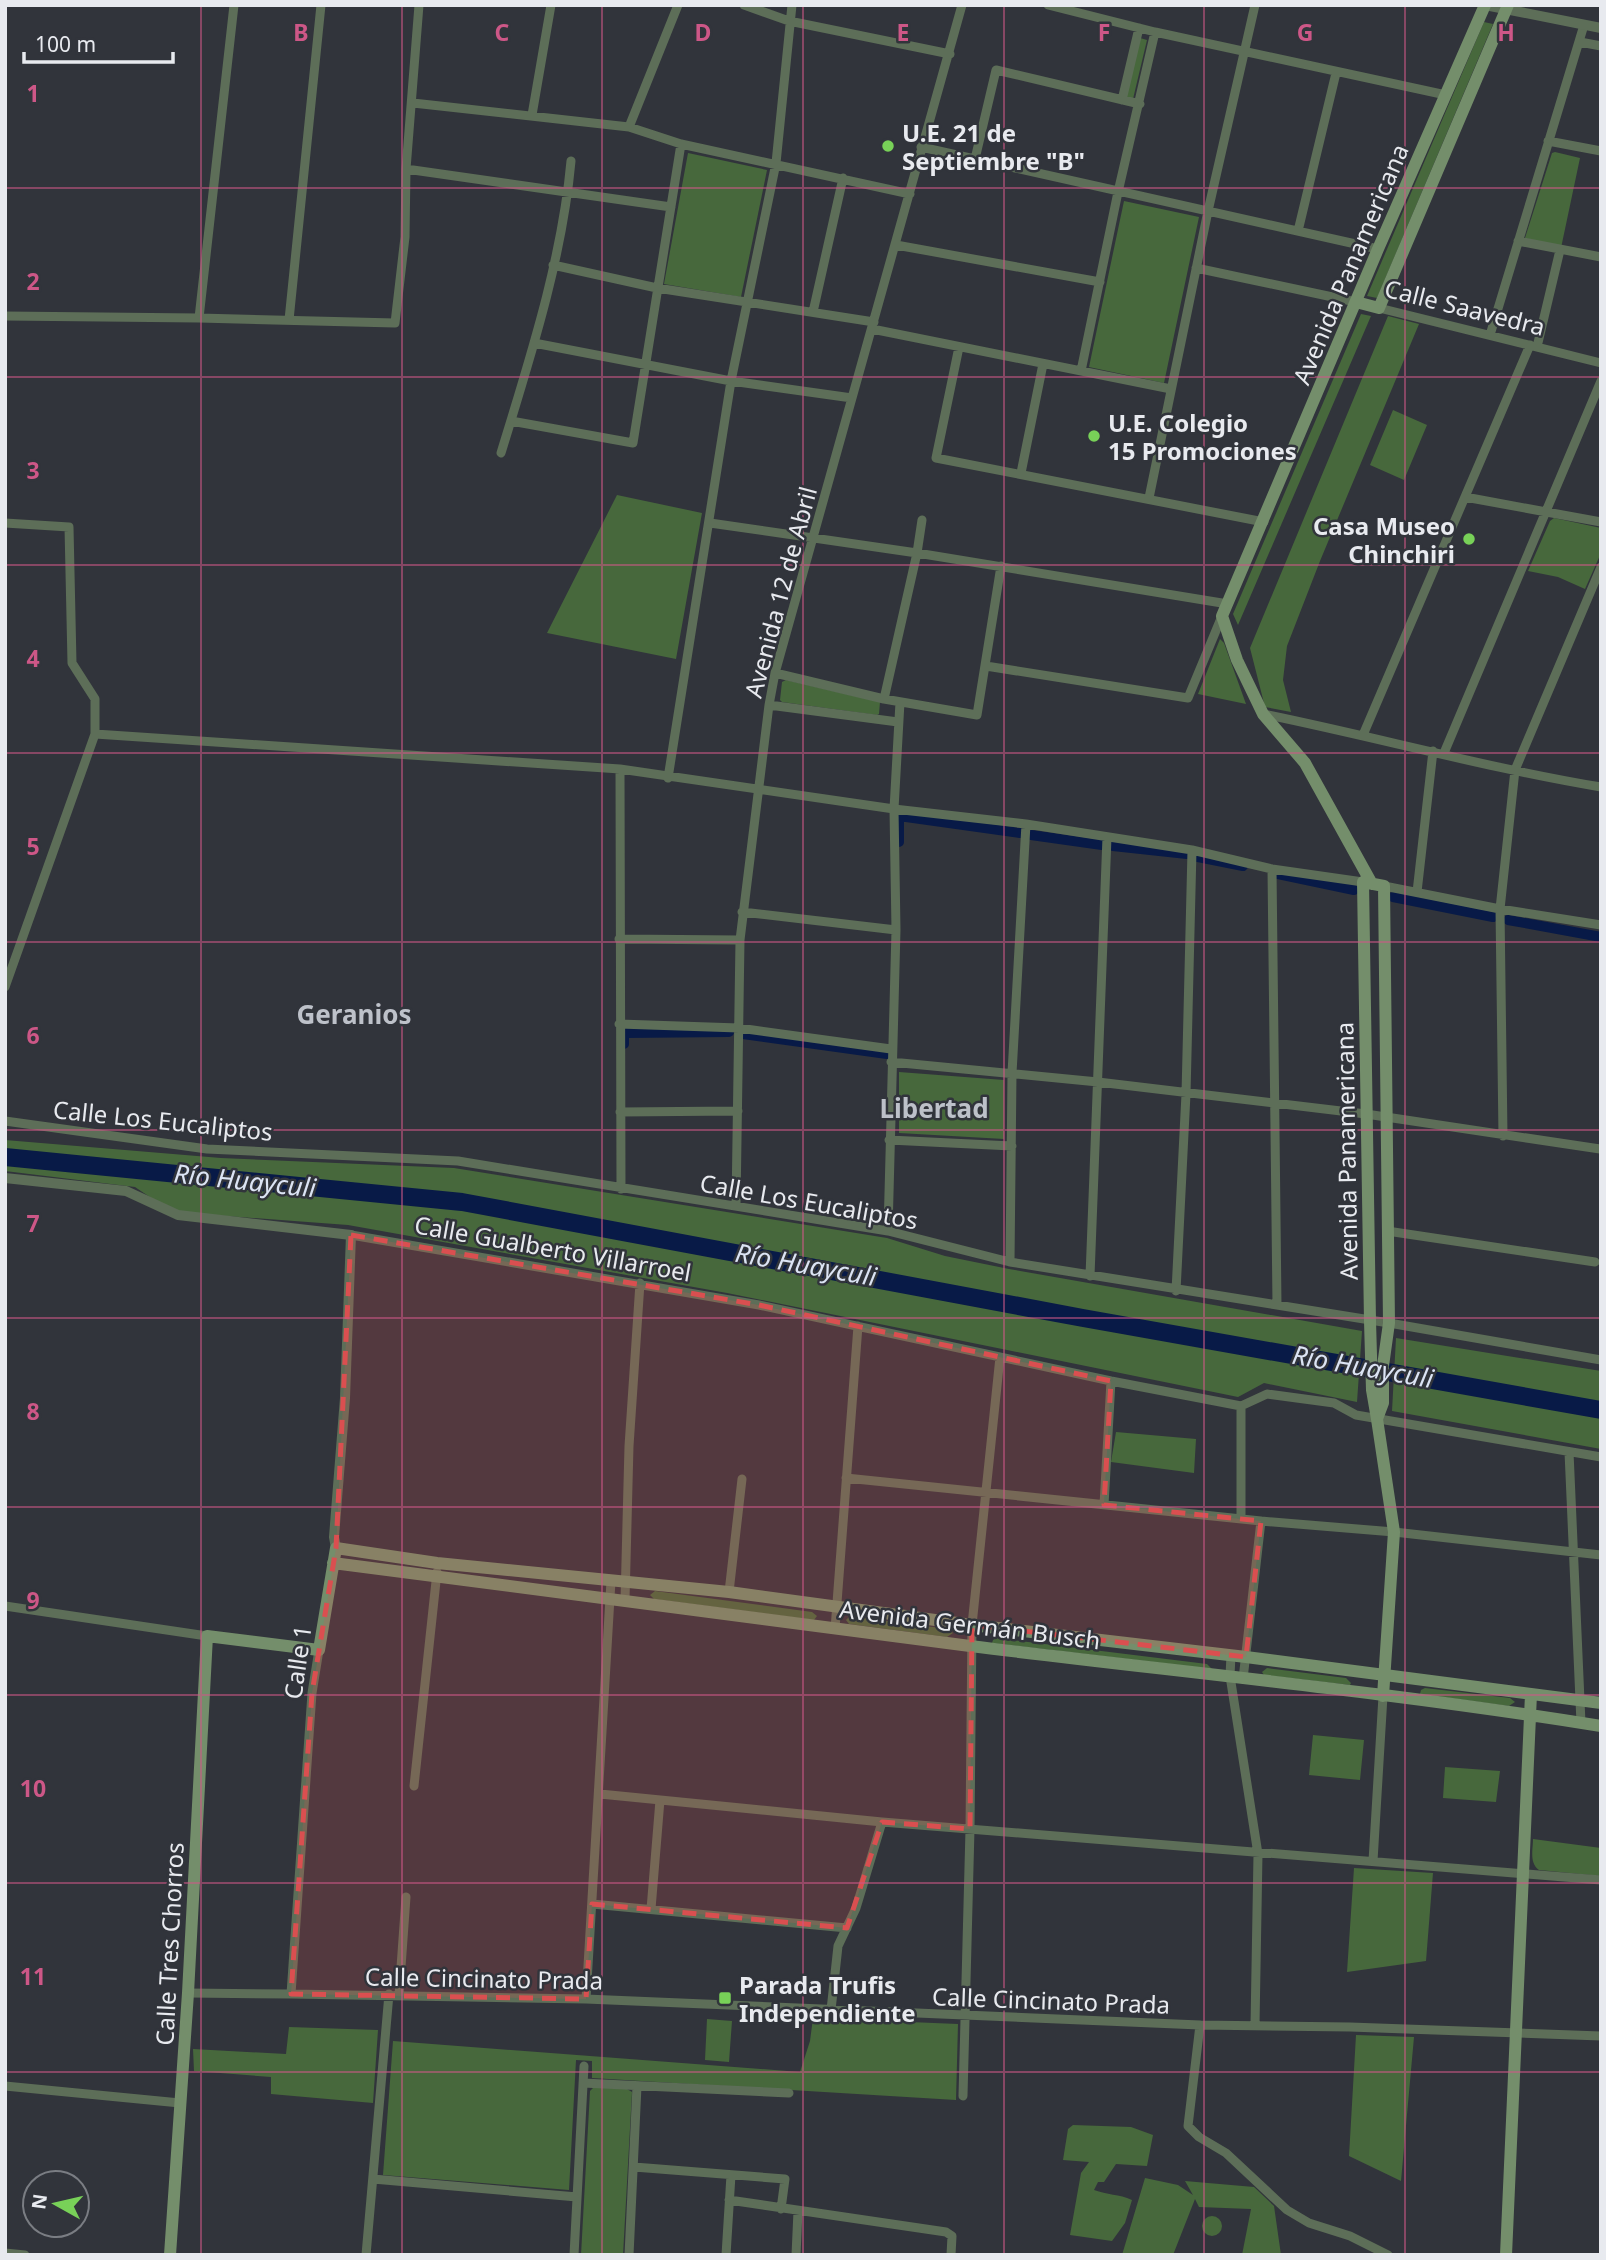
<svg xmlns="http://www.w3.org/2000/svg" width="1606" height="2260" font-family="'Noto Sans',sans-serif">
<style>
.green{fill:#47683c}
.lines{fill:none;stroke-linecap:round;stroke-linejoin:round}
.canal{stroke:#081a47;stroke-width:10}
.river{stroke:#081a47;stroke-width:18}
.minor{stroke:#5d6e58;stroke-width:9}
.tertiary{stroke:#5d6e58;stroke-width:10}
.secondary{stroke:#748e6b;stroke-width:12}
.marked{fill:#da4f50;fill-opacity:0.2;stroke:#da4f50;stroke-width:5;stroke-dasharray:14 9;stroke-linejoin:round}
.grid{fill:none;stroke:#cd5787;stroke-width:2;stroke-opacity:0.55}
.poi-dot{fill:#78d158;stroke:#31343b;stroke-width:2.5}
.labels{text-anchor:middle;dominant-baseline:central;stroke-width:5;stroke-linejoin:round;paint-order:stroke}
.poi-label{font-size:24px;font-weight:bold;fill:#e8eaef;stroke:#31343b;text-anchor:start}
.street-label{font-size:24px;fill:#e8eaef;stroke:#31343b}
.neighbourhood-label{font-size:26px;font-weight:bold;fill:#bdc1c9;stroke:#31343b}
.water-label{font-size:26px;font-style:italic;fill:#dce4f4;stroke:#31343b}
.grid-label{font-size:23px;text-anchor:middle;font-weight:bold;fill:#cd5787;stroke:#31343b;stroke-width:5;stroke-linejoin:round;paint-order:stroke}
</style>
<rect width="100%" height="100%" fill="#31343b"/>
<path class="green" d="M1484,22L1493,24L1377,298L1367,296Z
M1140,38L1147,40L1133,99L1126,97Z
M1555,152L1580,158L1561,248L1525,238L1552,153Z
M688,153L767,170L741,297L664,284Z
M1124,201L1199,217L1164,383L1089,367Z
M1361,314L1371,316L1238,625L1233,614Z
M1388,316L1419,324L1320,561L1287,646L1283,680L1291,712L1265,707L1250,648Z
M1393,410L1427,425L1404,480L1370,465Z
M617,495L702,513L676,659L547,633Z
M1554,518L1601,528V553L1585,589L1558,577L1528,571L1550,521Z
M1220,639L1224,643L1246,704L1198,694Z
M786,680L880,702L879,714L877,715L782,702L780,700L782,682Z
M899,1072L1004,1080V1139L899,1133Z
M5,1140L221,1158L454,1168L887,1238L945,1256L1009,1269L1362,1331L1357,1402L1264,1383L1238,1397L727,1293L348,1225L172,1212L135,1187L5,1171Z
M1396,1338L1601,1371V1449L1392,1411Z
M1116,1432L1196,1439L1194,1473L1111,1462Z
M655,1591L812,1612L817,1616L814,1620L654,1599L650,1595Z
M850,1616L948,1629L953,1633L947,1637L849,1624L846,1620Z
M996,1638L1207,1664L1212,1669L992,1643L993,1640Z
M1267,1668L1346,1678L1351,1683L1350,1685L1264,1675L1262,1672Z
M1425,1688L1510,1698L1515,1702L1509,1706L1420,1694L1421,1690Z
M1313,1735L1364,1740L1360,1780L1309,1775Z
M1445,1767L1500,1771L1496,1802L1443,1798Z
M1533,1839L1601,1848V1876L1539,1870C1529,1863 1533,1849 1533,1839Z
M1354,1868L1433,1873L1426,1961L1347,1972Z
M813,2018L958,2024L956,2100L592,2078V2061L576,2060L569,2190L383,2175L393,2041L800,2072L810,2041Z
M707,2019L732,2021L729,2062L705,2060Z
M289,2027L378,2030L373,2103L271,2094V2077L194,2071L193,2049L286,2054Z
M1356,2035L1414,2037L1401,2181L1349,2156Z
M594,2087L627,2089L632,2092L623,2255H581L590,2091Z
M1073,2125L1131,2127L1153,2135L1147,2166L1116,2164L1104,2182H1098L1094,2190C1107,2195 1119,2194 1132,2200L1125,2223L1112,2241L1070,2235L1081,2173L1089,2162L1063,2160L1068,2129Z
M1145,2178L1178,2185L1193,2195L1185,2181L1254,2187L1274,2206L1281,2255H1242L1251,2209L1199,2207L1195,2199L1173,2255H1122Z
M1202 2226a10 10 0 1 1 20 0a10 10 0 1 1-20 0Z"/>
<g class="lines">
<path class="canal" d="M1031,835L1102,845
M899,842V816L1020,833
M1113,846L1187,854
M1198,857L1243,866
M1278,874L1354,890
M1393,897L1493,917
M1508,920L1601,937
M743,1034L887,1054
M624,1044V1033L729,1032"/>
<path class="river" d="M5,1157L462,1202L1083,1318L1601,1410"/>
<path class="minor" d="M744,5L789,21L950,54
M1048,5L1155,32L1446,95
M1580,42L1601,46
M1122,100L1139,28
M413,103L629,127L678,5
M532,115L551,5
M629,127L681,144L910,194
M1548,141L1601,151
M921,147L1378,249
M975,159L996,70L1140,104
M406,169L671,207
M1298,231L1336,73
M1518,241L1601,257
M896,245L1100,282
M553,265L657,288L874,322
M1196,268L1356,302
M1379,308L1601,363
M813,312L843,178
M5,316L199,318L395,323L405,237L406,169L419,5
M199,318L234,5
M289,320L321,5
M872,329L1171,389
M1490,335L1584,25
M534,343L731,381L852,398
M959,347L936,458L1264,522
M1537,347L1560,250
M1081,371L1118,192L1155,32
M511,421L633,443L681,144
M501,453C530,358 562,260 571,161
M1021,473L1043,364
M1465,497L1601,522
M1149,498L1208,211L1255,5
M5,523L69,527L72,663L95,699V734L5,987
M710,523L917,553L1228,604
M986,666L1188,698L1222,616
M775,673L884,699L977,715L1001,566
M884,699L917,553L922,520
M769,705L898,722
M1263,714C1376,737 1487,768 1601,787
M95,734L620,769L894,809L1026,824L1192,850L1272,869L1363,882
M1363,735L1530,345
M1444,753L1601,381
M620,769L621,1189
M668,778L731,381L776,163L792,5
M1272,869L1277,1305
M1384,886L1500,909L1601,925
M1417,892L1433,751
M742,912L896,930
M619,939L740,940
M619,1024L739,1028L891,1049
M891,1062L1098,1082L1366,1114L1600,1149
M620,1112L738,1111
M5,1121L207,1149L458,1161L888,1231L1010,1262L1389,1323L1601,1360
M1503,1136L1500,909L1515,770L1601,567
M889,1140L1012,1146
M736,1205L740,940L769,705L775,673L962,5
M888,1231L896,930L894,809L900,702
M1387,1231L1595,1262
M351,1235L759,1305L1111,1381L1241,1406L1267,1394L1334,1403L1356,1415L1601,1457
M1010,1262L1012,1073L1026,824
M1090,1276L1107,837
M1176,1291L1186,1094L1192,850
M1569,1452L1581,1723
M846,1478L1261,1521L1394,1532L1601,1555
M1104,1505L1111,1381
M1241,1519V1406
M729,1592L742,1479
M625,1600L629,1446L640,1283
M5,1606L207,1636
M835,1629L858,1326
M1231,1655L1230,1676L1258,1854L1255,2025
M1243,1679L1261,1521
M414,1786L437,1572
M600,1794L882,1822L1601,1880
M1373,1861L1383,1696
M592,1904L847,1928
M651,1909L660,1800
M188,1993L291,1994L312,1693L319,1650
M291,1994L586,1999L1200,2025L1350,2027L1601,2036
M399,1995L406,1897
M586,1999L611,1581
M831,2010L838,1946L856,1908L882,1822
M1200,2025L1188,2126L1199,2137L1226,2153L1287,2210L1309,2223L1350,2236L1388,2255
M583,2083L789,2093
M5,2086L180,2103
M963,2096L970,1829L972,1625L1000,1357
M634,2167L785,2179L781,2209
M373,2179L577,2197
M729,2200L946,2232L952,2236L951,2255
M5,2253L25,2255
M366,2255L389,1994
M574,2255L584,2066
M629,2255L637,2086
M726,2255L731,2175
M796,2255L798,2211"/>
<path class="tertiary" d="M1485,5L1601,28
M5,1178L126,1191L178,1215L351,1235L345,1398L334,1537L336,1548"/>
<path class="secondary" d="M1356,302L1379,308L1508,5
M1363,882L1384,886L1389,1323L1383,1366V1403L1377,1419L1372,1390L1370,1321Z
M1372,884L1305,763L1263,714L1237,660L1222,616L1378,249L1485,5
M1377,1419L1394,1532L1383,1696
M333,1563C546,1589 758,1620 970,1646C1180,1672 1392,1692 1601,1726
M170,2255L188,1993L207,1636L319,1650L336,1548L437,1563L729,1592L972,1625L1246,1657L1601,1703
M1506,2255L1531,1694"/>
</g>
<path class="marked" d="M351,1235L759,1305L1111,1381L1104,1505L1261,1521L1246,1657L972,1625L970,1829L882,1822L847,1928L592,1904L586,1999L291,1994L312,1693L336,1548Z"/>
<path class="grid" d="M201,5V2255M402,5V2255M602,5V2255M803,5V2255M1004,5V2255M1204,5V2255M1405,5V2255M5,188H1601M5,377H1601M5,565H1601M5,753H1601M5,942H1601M5,1130H1601M5,1318H1601M5,1507H1601M5,1695H1601M5,1883H1601M5,2072H1601"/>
<g class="poi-dot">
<circle cx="888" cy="146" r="7"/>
<circle cx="1094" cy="436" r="7"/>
<circle cx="1469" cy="539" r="7"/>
<rect x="718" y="1991" width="14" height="14" rx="3.5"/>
</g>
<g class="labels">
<g class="poi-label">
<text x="902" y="132">U.E. 21 de<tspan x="902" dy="28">Septiembre "B"</tspan></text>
<text x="1108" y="422">U.E. Colegio<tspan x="1108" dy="28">15 Promociones</tspan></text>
<text x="1455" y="525" text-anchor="end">Casa Museo<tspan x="1455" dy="28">Chinchiri</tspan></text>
<text x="739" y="1984">Parada Trufis<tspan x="739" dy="28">Independiente</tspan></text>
</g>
<g class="street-label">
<text transform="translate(1350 264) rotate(-67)">Avenida Panamericana</text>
<text transform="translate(1465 307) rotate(14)">Calle Saavedra</text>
<text transform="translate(780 592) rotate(-75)">Avenida 12 de Abril</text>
<text transform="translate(163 1120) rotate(6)">Calle Los Eucaliptos</text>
<text transform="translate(1346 1151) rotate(-91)">Avenida Panamericana</text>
<text transform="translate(809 1201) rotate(10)">Calle Los Eucaliptos</text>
<text transform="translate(553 1248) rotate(10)">Calle Gualberto Villarroel</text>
<text transform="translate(970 1624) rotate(7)">Avenida Germán Busch</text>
<text transform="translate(297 1662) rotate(-82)">Calle 1</text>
<text transform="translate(169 1944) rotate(-87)">Calle Tres Chorros</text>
<text transform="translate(484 1978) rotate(1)">Calle Cincinato Prada</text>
<text transform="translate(1051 2000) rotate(2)">Calle Cincinato Prada</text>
</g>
<g class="neighbourhood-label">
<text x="354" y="1014">Geranios</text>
<text x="934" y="1108">Libertad</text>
</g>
<g class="water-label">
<text transform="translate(245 1180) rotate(6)">Río Huayculi</text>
<text transform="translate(806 1264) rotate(10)">Río Huayculi</text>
<text transform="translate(1363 1366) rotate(10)">Río Huayculi</text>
</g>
</g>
<g class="grid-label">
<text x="301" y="41">B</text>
<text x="502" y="41">C</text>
<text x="703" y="41">D</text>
<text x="903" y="41">E</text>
<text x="1104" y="41">F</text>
<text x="1305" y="41">G</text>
<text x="1506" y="41">H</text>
<text x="33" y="102">1</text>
<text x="33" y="290">2</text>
<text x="33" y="479">3</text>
<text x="33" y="667">4</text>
<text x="33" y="855">5</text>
<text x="33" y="1044">6</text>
<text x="33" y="1232">7</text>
<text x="33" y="1420">8</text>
<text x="33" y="1609">9</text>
<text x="33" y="1797">10</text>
<text x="33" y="1985">11</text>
</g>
<rect width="1606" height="2260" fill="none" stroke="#e8eaef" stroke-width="14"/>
<g transform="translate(56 2204) rotate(278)"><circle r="33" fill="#31343b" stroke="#7a7d83" stroke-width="2"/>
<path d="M0-5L12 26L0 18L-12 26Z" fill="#78d158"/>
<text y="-10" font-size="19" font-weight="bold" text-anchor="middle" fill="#e8eaef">N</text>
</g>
<path d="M24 52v10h149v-10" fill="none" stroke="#e8eaef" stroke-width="3.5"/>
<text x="35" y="52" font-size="21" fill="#e8eaef" stroke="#31343b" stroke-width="5" paint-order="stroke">100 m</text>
</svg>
